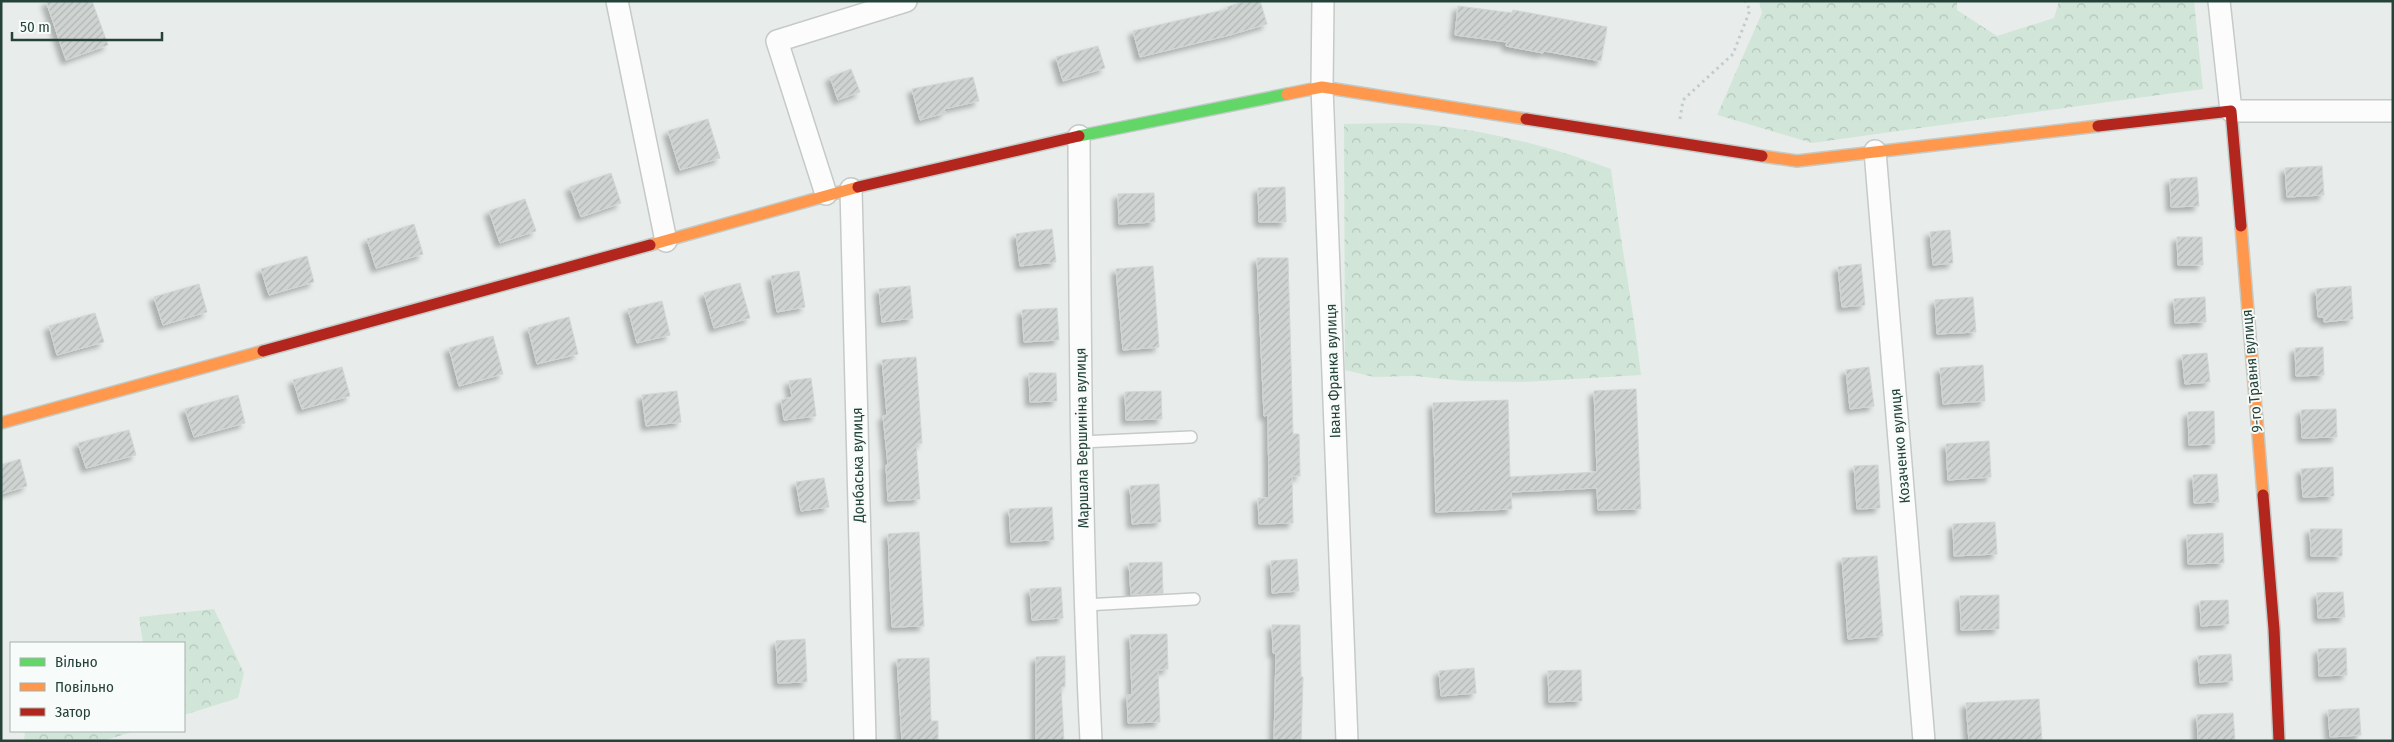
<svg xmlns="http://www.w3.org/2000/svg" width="2394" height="742" font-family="'Fira Sans Condensed',sans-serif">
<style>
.forest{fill:url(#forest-crowns)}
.building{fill:url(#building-hatch);stroke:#d1d6d4;filter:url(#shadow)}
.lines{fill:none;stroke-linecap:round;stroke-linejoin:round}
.lane-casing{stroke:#c5cac8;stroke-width:14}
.street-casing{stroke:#c5cac8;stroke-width:24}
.fast-casing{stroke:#c3cbc8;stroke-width:14}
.slow-casing{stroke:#c3cbc8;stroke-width:14}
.jam-casing{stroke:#c3cbc8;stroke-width:14}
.path{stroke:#c3ccca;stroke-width:3;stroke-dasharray:2.5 4;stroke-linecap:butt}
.lane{stroke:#fcfcfc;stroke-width:11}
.street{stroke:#fcfcfc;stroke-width:21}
.fast{stroke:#63d668;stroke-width:11}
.slow{stroke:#ff974d;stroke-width:11}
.jam{stroke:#b3261e;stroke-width:11}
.labels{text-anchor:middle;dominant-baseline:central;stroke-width:4;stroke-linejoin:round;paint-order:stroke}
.street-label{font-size:15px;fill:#24423a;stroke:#f7fbf9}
</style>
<defs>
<pattern id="forest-crowns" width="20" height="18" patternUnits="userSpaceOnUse" patternTransform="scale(1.25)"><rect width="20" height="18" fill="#d1e6d8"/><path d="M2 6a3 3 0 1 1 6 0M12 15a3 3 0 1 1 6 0" fill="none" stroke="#b3c6ba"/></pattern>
<pattern id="building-hatch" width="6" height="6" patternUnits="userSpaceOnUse" patternTransform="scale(1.25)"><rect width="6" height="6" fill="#cfd4d2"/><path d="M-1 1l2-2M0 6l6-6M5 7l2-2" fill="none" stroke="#b2b7b5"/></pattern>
<filter id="shadow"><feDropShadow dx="-4.5" dy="4.5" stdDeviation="2.5" flood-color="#0004"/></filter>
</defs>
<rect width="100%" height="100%" fill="#e8edeb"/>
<path class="forest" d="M1759,1H1957V10L1997,36L2054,18L2059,1H2194L2203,89L1812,143L1717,115L1762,13Z
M1344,124C1369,124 1396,122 1421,124C1485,130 1550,146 1611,169C1620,238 1633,306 1641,375L1525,382L1464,381L1414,376L1374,377L1345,370Z
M214,609L244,673L238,698L184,715V643H143L139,617Z
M25,731H135L103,741H24Z"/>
<path class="building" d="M46,1H92L108,45L66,60Z
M1246,1H1260L1267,24L1230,35L1140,57L1133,31L1228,9L1227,7Z
M1458,6L1512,13L1513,10L1607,27L1601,61L1544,51L1543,53L1506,46L1507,42L1455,35Z
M1098,46L1105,68L1063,81L1056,57Z
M851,69L860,92L838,100L830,77Z
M973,77L979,101L944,109L945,113L920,120L912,89Z
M708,119L720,158L680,170L668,131Z
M2322,166L2324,195L2287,197L2285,168Z
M611,173L621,203L581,217L570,187Z
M2197,177L2199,206L2171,207L2170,179Z
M1285,187L1286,222H1259L1258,188Z
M1154,193L1155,222L1119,224L1118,194Z
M525,199L536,231L500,243L489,211Z
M414,224L423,254L376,268L367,239Z
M1052,229L1056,262L1020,266L1016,234Z
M1950,230L1953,263L1933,265L1930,232Z
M2177,237H2202L2203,265H2178Z
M307,256L314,282L269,295L261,269Z
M1257,258H1288L1293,434H1299L1300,476H1292L1293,523L1259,524L1258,498H1269L1268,415L1264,416Z
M1861,264L1865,305L1842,307L1838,267Z
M1153,266L1159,347L1123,350L1116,269Z
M799,271L805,307L777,312L771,276Z
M740,283L750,318L714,328L704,293Z
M199,284L207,312L163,325L154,297Z
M910,286L913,318L882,322L879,289Z
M2351,286L2353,319L2324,322V317H2318L2316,289Z
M1973,297L1976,332L1937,334L1935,300Z
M2205,297L2206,322L2175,323L2174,299Z
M662,301L670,335L637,343L628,309Z
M1057,308L1059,340L1024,342L1022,310Z
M95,313L104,342L57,355L49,326Z
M569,317L578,354L537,364L528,328Z
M493,336L503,374L459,386L449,348Z
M2323,347L2324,375L2296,376L2295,348Z
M2207,353L2210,382L2185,384L2182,355Z
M916,357L922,443L916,444L920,499L888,501L886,465H888L883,416L887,415L882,360Z
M1983,365L1985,401L1943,404L1940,368Z
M342,367L350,396L302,409L293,380Z
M1869,367L1874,406L1850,409L1846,370Z
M1029,373H1056L1057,401L1030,402Z
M811,378L816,416L784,420L781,400L792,397L789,381Z
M1636,389L1641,509L1598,510L1597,488L1511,492L1512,509L1436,512L1433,403L1508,400L1510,477L1597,472L1594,391Z
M677,391L681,422L646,426L642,395Z
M1161,391L1162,419L1126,420L1125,392Z
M238,395L245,423L194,437L185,409Z
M2336,409L2337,437L2302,438L2301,410Z
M2214,411L2215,444L2189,445L2188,412Z
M129,430L136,455L86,468L78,443Z
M1989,441L1991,477L1948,480L1946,444Z
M20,459L27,486L1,494V465Z
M1878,465L1880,508L1857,509L1854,466Z
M2333,467L2334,496L2303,497L2301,469Z
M2217,474L2219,502L2194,503L2193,475Z
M824,478L829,507L801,511L796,482Z
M1159,484L1161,522L1132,524L1130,486Z
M1052,507L1054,540L1011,542L1009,509Z
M1995,522L1997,554L1954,556L1953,524Z
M2310,529H2342V556H2311Z
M919,532L924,626L892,627L888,534Z
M2223,533L2224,563L2188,564L2187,535Z
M1877,556L1883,636L1848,639L1842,558Z
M1297,559L1299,591L1272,593L1271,561Z
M1162,562L1163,593L1131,595L1129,563Z
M1061,587L1063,618L1032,620L1030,589Z
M2343,592L2345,617L2318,618L2317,593Z
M1999,595V629L1961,630L1960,596Z
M2228,600L2229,624L2201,626L2200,601Z
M1272,625H1300L1301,677H1303L1301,741H1274L1276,653H1273Z
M1167,634L1168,669L1158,670L1160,722L1128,723L1127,695H1132L1130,635Z
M805,639L807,682L778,683L776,641Z
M2346,648L2347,675L2319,676L2318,649Z
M2231,654L2233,681L2200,683L2198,656Z
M1065,656V687H1061L1064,741H1036V657Z
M929,658L931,721H938V741H902L897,659Z
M1474,668L1476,693L1441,696L1439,671Z
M1581,670L1582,701L1549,702L1548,671Z
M2039,699L2042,741H1969L1966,703Z
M2359,708L2361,735L2330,737L2328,710Z
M2233,713L2235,741H2198L2197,715Z"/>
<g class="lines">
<g class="lane-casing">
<path id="lane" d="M1081,442L1191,437
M1085,605L1194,599"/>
</g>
<g class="street-casing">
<path id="street" d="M617,1L666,241
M1323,1L1322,87L1347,741
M2219,1L2231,111H2393
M1079,136C1080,338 1081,539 1091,741
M1875,151L1924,741
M851,189L865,741
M826,194L777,41L906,1"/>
</g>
<g class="fast-casing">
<path id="fast" d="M1079,136L1287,94"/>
</g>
<g class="slow-casing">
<path id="slow" d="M1287,94L1322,87L1526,119
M1762,156L1797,161L2098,126
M2241,226L2263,495
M650,245L858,187
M1,423L263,351"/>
</g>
<g class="jam-casing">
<path id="jam" d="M1526,119L1762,156
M2098,126L2231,111L2241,226
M858,187L1079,136
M263,351L650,245
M2263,495L2274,629L2279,741"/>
</g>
<path class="path" d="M1680,119L1683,100L1733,54L1750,10L1745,1"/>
<use href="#lane" class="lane"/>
<use href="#street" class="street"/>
<use href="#fast" class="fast"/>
<use href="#slow" class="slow"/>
<use href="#jam" class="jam"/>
</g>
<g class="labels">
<g class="street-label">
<text transform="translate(1333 371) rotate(-92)">Івана Франка вулиця</text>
<text transform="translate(2252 371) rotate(-95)">9-го Травня вулиця</text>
<text transform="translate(1082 438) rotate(-91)">Маршала Вершиніна вулиця</text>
<text transform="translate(1900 446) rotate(-95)">Козаченко вулиця</text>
<text transform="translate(858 465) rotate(-91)">Донбаська вулиця</text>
</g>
</g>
<rect width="2394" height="742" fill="none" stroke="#24423a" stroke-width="5"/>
<rect x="10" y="642" width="175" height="90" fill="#f7fbf9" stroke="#a3b1ad"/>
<rect x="20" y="658" width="25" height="8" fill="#63d668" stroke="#a3b1ad"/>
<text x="55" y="667" font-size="15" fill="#24423a">Вільно</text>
<rect x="20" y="683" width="25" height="8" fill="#ff974d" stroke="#a3b1ad"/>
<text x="55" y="692" font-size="15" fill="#24423a">Повільно</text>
<rect x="20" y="708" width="25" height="8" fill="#b3261e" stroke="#a3b1ad"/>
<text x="55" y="717" font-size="15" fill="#24423a">Затор</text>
<path d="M12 32v8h150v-8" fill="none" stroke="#24423a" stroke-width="2.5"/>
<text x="20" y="32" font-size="15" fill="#24423a" stroke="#f7fbf9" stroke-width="4" paint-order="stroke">50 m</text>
</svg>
